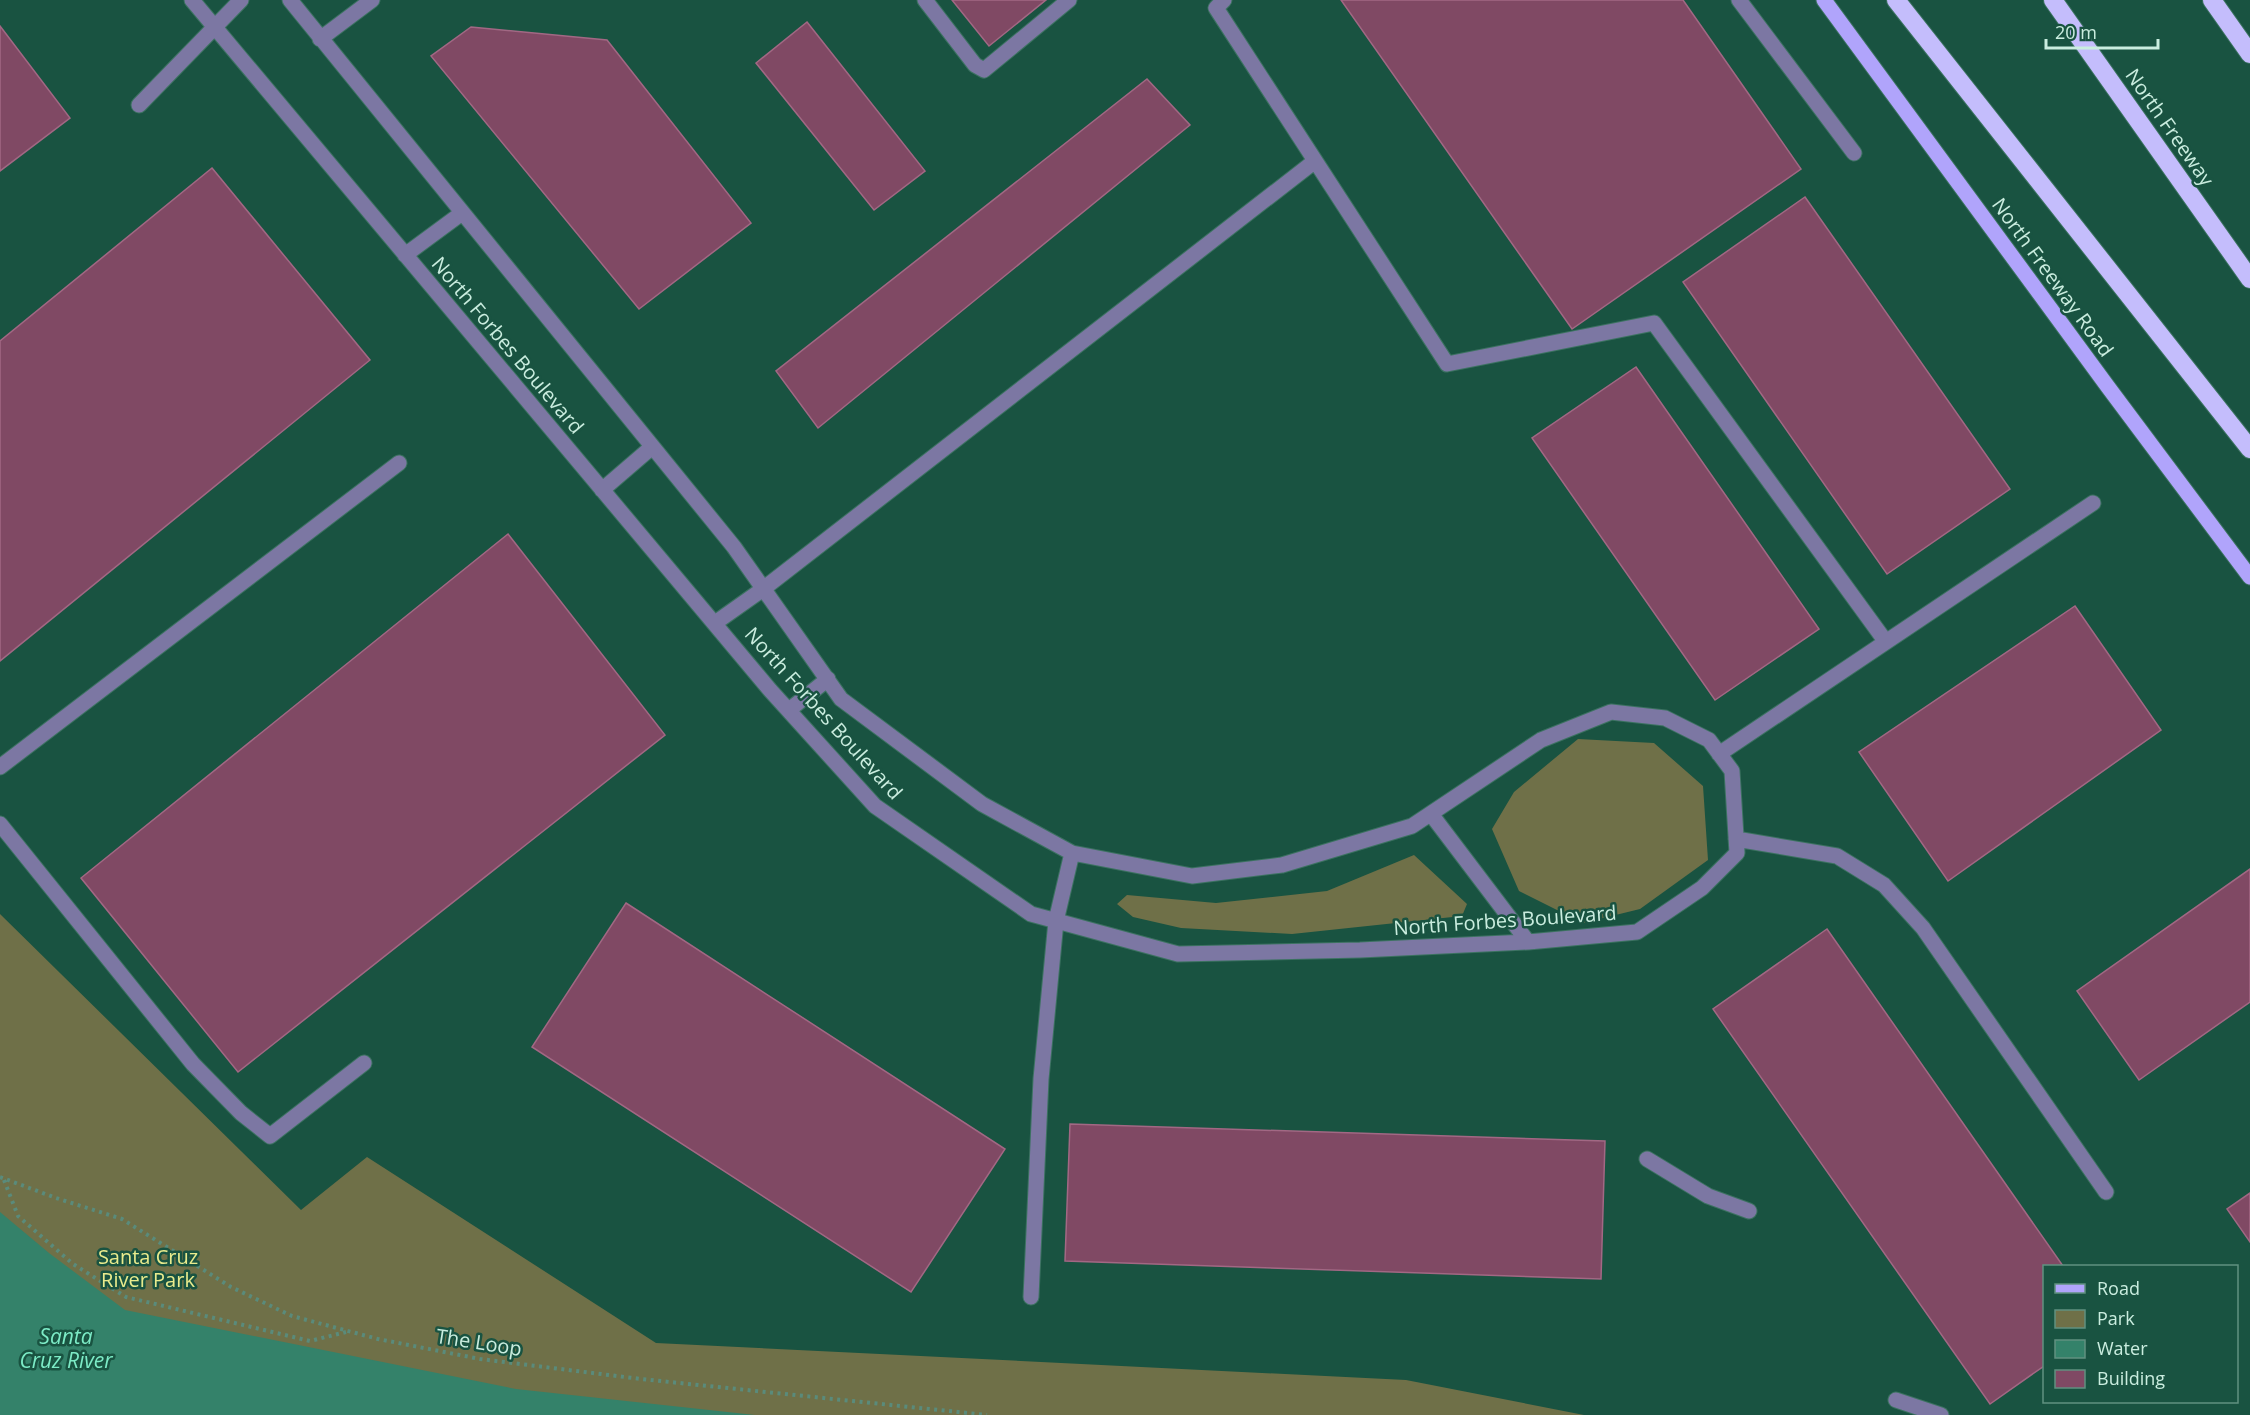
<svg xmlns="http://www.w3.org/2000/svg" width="2250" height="1415" font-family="'Open Sans',sans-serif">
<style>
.green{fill:#6f7048}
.water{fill:#34826a}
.building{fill:#804964;stroke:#a26884;stroke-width:1.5}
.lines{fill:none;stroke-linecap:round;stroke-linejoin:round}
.minor-casing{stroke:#3c7261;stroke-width:17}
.major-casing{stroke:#3c7261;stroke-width:17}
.highway-casing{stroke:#3c7261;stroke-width:20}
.path{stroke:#5a8b7b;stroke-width:4;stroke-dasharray:3 4.5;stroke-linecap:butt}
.minor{stroke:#7c77a3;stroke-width:15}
.major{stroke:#b0a4fb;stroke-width:15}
.highway{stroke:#c4bdfc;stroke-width:18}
.labels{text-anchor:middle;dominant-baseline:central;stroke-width:5;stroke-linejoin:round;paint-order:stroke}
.street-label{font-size:20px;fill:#caeddf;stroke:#195341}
.park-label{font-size:20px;fill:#e9eb8d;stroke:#195341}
.water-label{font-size:21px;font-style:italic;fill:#7cebc6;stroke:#195341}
</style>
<rect width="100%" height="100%" fill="#195341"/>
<path class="green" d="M1578,739L1654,743L1703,786L1708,860L1640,909L1583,923L1519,891L1492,829L1514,792Z
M1414,855L1467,904L1462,916L1292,934L1181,928L1133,917L1117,904L1127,895L1216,903L1327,891Z
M0,914L301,1210L367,1157L656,1343L1406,1380L1584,1415H0Z"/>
<path class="water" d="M0,1212L49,1253L125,1310L516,1389L755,1415H0Z"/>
<path class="building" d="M952,0H1046L989,46Z
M1341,0H1683L1801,169L1572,329Z
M807,22L925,171L874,210L756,63Z
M0,26L70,118L0,171Z
M471,27L607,40L751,223L639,309L431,56Z
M1147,79L1190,125L818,428L776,371Z
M212,168L370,360L0,661V341Z
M1805,197L2010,489L1887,574L1683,282Z
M1636,367L1819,629L1715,700L1532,438Z
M508,534L665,735L238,1072L81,878Z
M2075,606L2161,730L1948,881L1859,752Z
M2250,869V1002L2139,1080L2077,991Z
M626,903L1005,1149L911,1292L532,1047Z
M1827,929L2063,1266H2044V1366L1990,1404L1713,1009Z
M1070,1124L1605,1141L1601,1279L1065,1261Z
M2250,1193V1242L2227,1209Z"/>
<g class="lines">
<g class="minor-casing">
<path id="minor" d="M192,0L770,690L875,806L1031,914L1178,954L1360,950L1528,942L1637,932L1702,888L1737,853L1732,771L1709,740L1665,718L1611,712L1541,740L1412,826L1282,865L1192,876L1072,853L982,804L841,699L734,547L290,0
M925,0L975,65L984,70L1069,0
M1224,0L1216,8L1447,364L1654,323L1886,642
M1739,0L1854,153
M320,39L372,0
M139,105L241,0
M405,255L462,213
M602,490L652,447
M715,623L763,589L1315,161
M789,710L828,679
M1719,754L2093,503
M0,767L399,463
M1431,814L1528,942
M0,824L193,1064L241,1113L270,1136L364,1063
M1736,839L1837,856L1884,885L1923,928L2106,1192
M1647,1159L1708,1196L1749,1211
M1031,1297L1041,1079L1056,921L1072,853
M1896,1400L1941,1415"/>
</g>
<g class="major-casing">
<path id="major" d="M1824,0L2108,387L2250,577"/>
</g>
<g class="highway-casing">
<path id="highway" d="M1896,0L2250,449
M2053,0L2250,279
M2212,0L2250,54"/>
</g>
<path class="path" d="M0,1177L56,1198L122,1219L231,1287L292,1316L378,1339L480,1359L641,1379L987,1415
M4,1180L18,1216L73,1264L126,1297L310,1341L346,1332"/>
<use href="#minor" class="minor"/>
<use href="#major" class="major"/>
<use href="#highway" class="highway"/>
</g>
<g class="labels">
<g class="street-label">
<text transform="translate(2170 127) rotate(55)">North Freeway</text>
<text transform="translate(2053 277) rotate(54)">North Freeway Road</text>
<text transform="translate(508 345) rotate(50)">North Forbes Boulevard</text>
<text transform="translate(824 713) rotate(48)">North Forbes Boulevard</text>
<text transform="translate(1505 920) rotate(-4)">North Forbes Boulevard</text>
<text transform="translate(479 1342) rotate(9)">The Loop</text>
</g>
<g class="park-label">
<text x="148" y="1256">Santa Cruz<tspan x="148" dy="23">River Park</tspan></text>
</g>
<g class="water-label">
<text x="66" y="1336">Santa<tspan x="66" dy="24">Cruz River</tspan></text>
</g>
</g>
<rect x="2043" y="1265" width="195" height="138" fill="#195341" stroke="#609180" stroke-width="1.5"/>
<rect x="2055" y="1284" width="30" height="9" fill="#b0a4fb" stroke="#609180" stroke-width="1.5"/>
<text x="2097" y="1295" font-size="18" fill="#caeddf">Road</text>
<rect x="2055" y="1310" width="30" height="18" fill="#6f7048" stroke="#609180" stroke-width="1.5"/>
<text x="2097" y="1325" font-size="18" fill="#caeddf">Park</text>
<rect x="2055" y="1340" width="30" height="18" fill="#34826a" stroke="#609180" stroke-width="1.5"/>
<text x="2097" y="1355" font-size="18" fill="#caeddf">Water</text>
<rect x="2055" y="1370" width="30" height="18" fill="#804964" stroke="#609180" stroke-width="1.5"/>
<text x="2097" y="1385" font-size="18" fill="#caeddf">Building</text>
<path d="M2046 39v9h112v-9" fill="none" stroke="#caeddf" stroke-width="3"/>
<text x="2055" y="39" font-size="18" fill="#caeddf" stroke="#195341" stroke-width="4.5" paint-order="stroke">20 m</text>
</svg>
